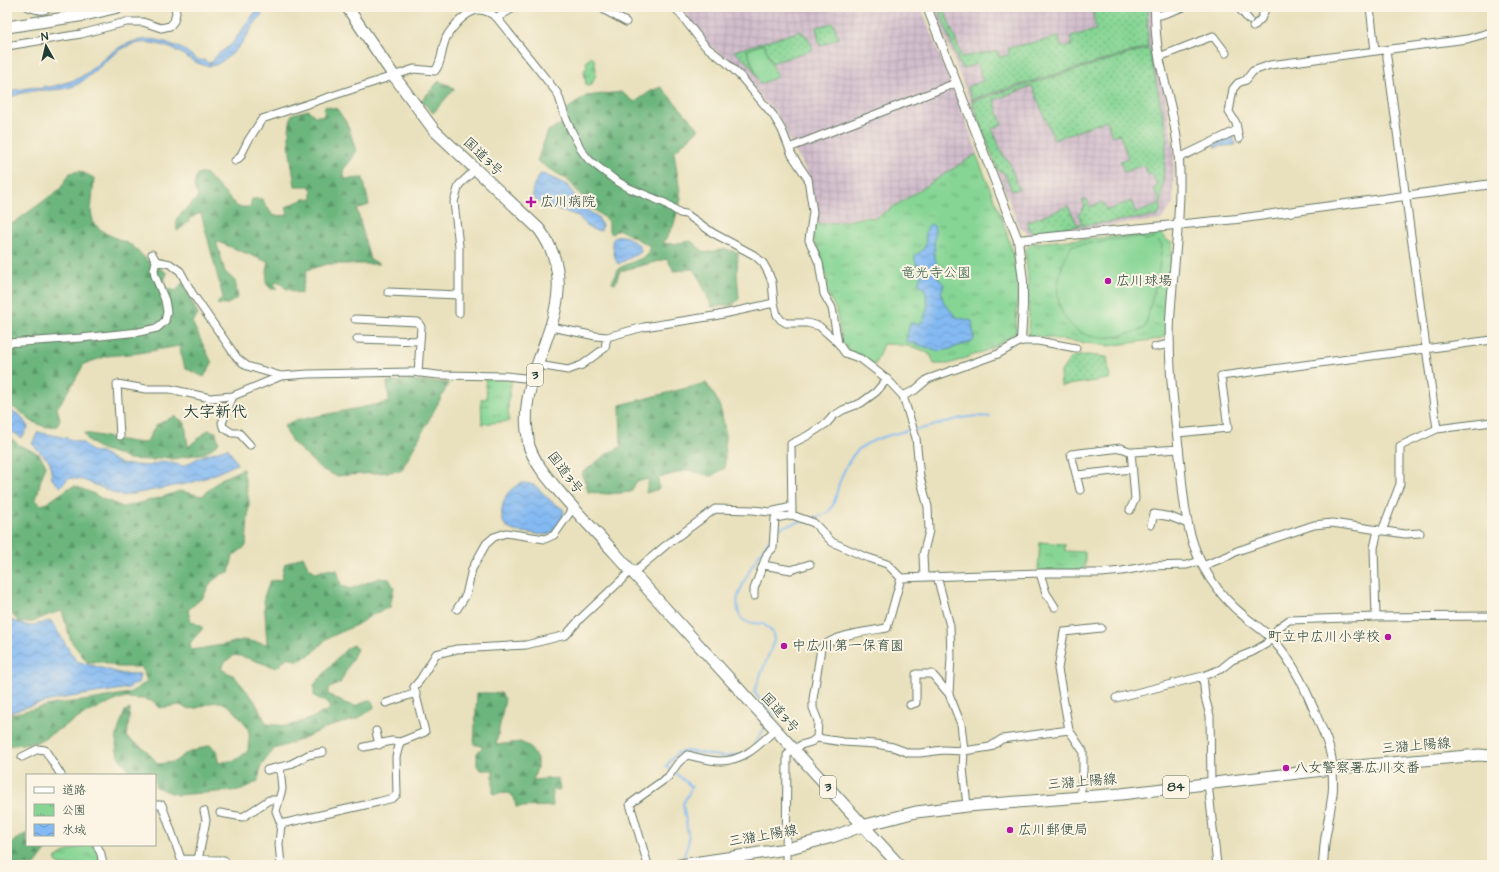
<svg xmlns="http://www.w3.org/2000/svg" width="1499" height="872" font-family="'Architects Daughter','Klee One',sans-serif">
<style>
.industrial{fill:url(#industrial-grid)}
.grass{fill:url(#grass-dots);stroke:#528964}
.forest{fill:url(#forest-firs);stroke:#467a59}
.wetland{fill:url(#wetland-marsh);stroke:#528964}
.park{fill:url(#park-tufts);stroke:#528964}
.pitch{fill:#86d594;stroke:#528964}
.water{fill:url(#water-waves);stroke:#527c94}
.lines{fill:none;stroke-linecap:round;stroke-linejoin:round}
.stream{stroke:#84baf3;stroke-width:2}
.minor-casing{stroke:#667664;stroke-width:9}
.tertiary-casing{stroke:#667664;stroke-width:10}
.primary-casing{stroke:#667664;stroke-width:13}
.trunk-casing{stroke:#667664;stroke-width:13}
.minor{stroke:#fff;stroke-width:7}
.tertiary{stroke:#fff;stroke-width:8}
.primary{stroke:#fff;stroke-width:11}
.trunk{stroke:#fff;stroke-width:11}
.poi-dot{fill:#b5179e;stroke:#fcf5e5;stroke-width:1.5}
.labels{text-anchor:middle;dominant-baseline:central;stroke-width:4;stroke-linejoin:round;paint-order:stroke}
.shield{fill:#fcf5e5;stroke:#617469;stroke-width:1}
.shield-label{font-size:13px;font-weight:bold;fill:#1f3d34}
.street-label{font-size:14px;fill:#1f3d34;stroke:#fcf5e5}
.poi-label{font-size:14px;fill:#1f3d34;stroke:#fcf5e5;text-anchor:start}
.park-label{font-size:14px;fill:#345b47;stroke:#fcf5e5}
.quarter-label{font-size:16px;font-weight:bold;fill:#1f3d34;stroke:#fcf5e5}
</style>
<defs>
<pattern id="industrial-grid" width="8" height="8" patternUnits="userSpaceOnUse"><rect width="8" height="8" fill="#d1bdcc"/><path d="M0 4h8M4 0v8" fill="none" stroke="#b3a3b0"/></pattern>
<pattern id="grass-dots" width="8" height="8" patternUnits="userSpaceOnUse"><rect width="8" height="8" fill="#86d594"/><path d="M2 2h.1M6 6h.1" fill="none" stroke="#6dae7a" stroke-width="1.8" stroke-linecap="round"/></pattern>
<pattern id="forest-firs" width="22" height="20" patternUnits="userSpaceOnUse"><rect width="22" height="20" fill="#6cb67e"/><path d="M5 1l3.5 6h-7zM16 11l3.5 6h-7z" fill="#589568"/></pattern>
<pattern id="wetland-marsh" width="20" height="14" patternUnits="userSpaceOnUse"><rect width="20" height="14" fill="#86d594"/><path d="M1 5h8M5 5V1M11 12h8M15 12V8" fill="none" stroke="#6dae7a"/></pattern>
<pattern id="park-tufts" width="24" height="20" patternUnits="userSpaceOnUse"><rect width="24" height="20" fill="#86d594"/><path d="M3 7l-1-3M5 7V3M7 7l1-3M15 17l-1-3M17 17v-4M19 17l1-3" fill="none" stroke="#6dae7a"/></pattern>
<pattern id="water-waves" width="16" height="10" patternUnits="userSpaceOnUse"><rect width="16" height="10" fill="#84baf3"/><path d="M0 5q4-4 8 0t8 0" fill="none" stroke="#6b98c6"/></pattern>
</defs>
<rect width="100%" height="100%" fill="#fcf5e5"/>
<filter id="ink" filterUnits="userSpaceOnUse"><feTurbulence type="fractalNoise" baseFrequency=".025" numOctaves="2"/><feDisplacementMap in="SourceGraphic" scale="8" xChannelSelector="R" yChannelSelector="G"/><feConvolveMatrix kernelMatrix="1 2 1 2 8 2 1 2 1" color-interpolation-filters="sRGB"/></filter>
<filter id="wash" filterUnits="userSpaceOnUse"><feTurbulence type="fractalNoise" baseFrequency=".012" numOctaves="4" result="noise"/><feDisplacementMap in="SourceGraphic" scale="16" xChannelSelector="R" yChannelSelector="G"/><feGaussianBlur stdDeviation="0.9" result="paint"/><feColorMatrix in="noise" values="0 0 0 0 0 0 0 0 0 0 0 0 0 0 0 0 0 1.4 0 .05"/><feComposite in="paint" operator="in"/></filter>
<g filter="url(#wash)">
<rect width="100%" height="100%" fill="#e9e1bd"/>
<path class="industrial" d="M680,7H921L978,153L876,217L865,216L841,221L814,224L810,178L789,140L781,121L774,111L760,97L747,78L736,66L707,44L700,36Z
M933,7H1151L1174,152L1173,204L1161,220L1119,224L1077,230L1028,234L1027,232L1018,226L1015,216Z"/>
<path class="grass" d="M938,7H943L962,57L998,51L999,57L1009,55L1008,48L1059,37L1061,47L1072,46L1071,36L1096,30L1092,7H1147L1148,47L972,99L967,87L983,81L977,64L961,69Z
M833,23L839,38L820,46L816,27Z
M801,31L803,34L807,36L813,49L809,51L772,63L764,44L747,50L757,77L750,65L734,51Z
M1149,48L1167,135L1160,213L1157,216L1031,232L1027,222L1068,206L1077,224L1082,223L1078,214L1082,212L1081,209L1085,207L1082,201L1087,199L1090,207L1103,202L1107,210L1131,201L1136,213L1158,205L1159,199L1153,189L1158,186L1152,174L1148,175L1144,165L1124,172L1120,161L1128,158L1120,134L1112,136L1107,120L1054,140L1032,86L994,100L1002,124L992,129L1005,159L1008,160L1019,189L1012,191L1005,174L997,169L972,101Z
M1087,355L1107,357L1110,379L1061,386L1060,373L1071,357Z"/>
<path class="forest" d="M439,81L451,86L454,89L433,113L421,101Z
M661,87L699,129L674,152L681,199L673,227L663,243L672,244L691,241L705,253L726,249L738,253L737,273L739,299L733,305L712,307L698,275L692,269L674,271L667,259L620,271L615,284L612,282L619,268L647,256L650,246L618,229L612,234L609,231V222L590,206L568,180L537,161L548,131L562,124L568,108L586,96L621,92L635,102L651,91Z
M325,106L337,109L348,125L356,151L352,159L343,170L345,179L363,178L369,205L357,209L370,260L380,264H327L307,270L301,294L285,288L279,282L274,283L277,289H271L266,283L268,262L216,241L225,272L235,281L238,297C231,303 226,306 217,304L223,297L201,213C187,218 189,224 177,231L176,219L198,197L194,186L197,174L205,173L238,207H250L252,199H262L273,216L288,215L286,207L304,199H312V190L309,186H295C292,164 285,136 292,114L308,110L315,116H324Z
M80,171L94,178L91,212L94,224L105,233L133,246L148,261L167,273L162,287L176,291L183,282L198,315L192,322L212,363L204,377L185,368L179,346L139,353L107,356L84,364L74,382L57,408L60,419L57,426L45,427L31,421L21,412L7,404V225L15,222L60,189L70,173Z
M408,380L449,383L401,471L336,476L321,469L292,442L284,426L293,421L389,402L387,382Z
M706,383C728,410 725,436 725,468L711,476L688,470L658,478L659,489L646,493L649,479L636,482L631,492L608,494L588,492L586,483L581,474L608,453L621,447L620,405Z
M175,416L185,423L188,447L208,430L216,432L219,443L205,453L188,456L173,459L163,457L153,460L127,459L117,454L98,448L88,440L84,433C105,436 125,442 146,443L156,425Z
M7,435L19,445L39,454L46,465L41,479L36,500L41,505L47,503L69,488L75,486L92,493L103,499L123,507L159,498L180,491L202,496L221,479L243,469L249,502L246,546L233,556L229,572L222,574L211,582L203,597L188,610L190,620L203,628L190,643L191,650L223,645L243,640L267,644L264,597L270,581L281,580L285,564L303,556L308,567L317,573L326,569L337,570L341,585L350,589L379,578L389,579L394,588L390,607L372,615L356,625L326,639L313,653L298,661L288,657L277,668C262,664 249,657 234,655L225,662L221,669L234,676L254,700L267,724L289,726L312,718L330,709L327,703L314,696V685L345,650L353,645L357,649L340,683L328,689V694L344,703L355,706L370,700L374,705L373,709L357,719L328,727L292,743L274,749L261,766L258,781L242,790L177,795L155,787V775H130C129,765 123,765 119,757C112,742 120,725 125,711L130,709L127,738L146,750L158,764L174,762L185,754L210,745L218,752V763L236,760L248,751C248,745 250,737 249,732C246,722 229,702 219,702C206,701 195,715 180,705L160,708L154,702L144,699L122,698L89,712L37,742L7,746V717L12,714L55,704L90,700L129,693L147,682L142,667H116L104,662H87L71,641L62,611L48,615L33,622H19L10,612L7,614Z
M477,693H501L505,699L496,745L520,742L529,746L537,759V768L533,780L558,778L560,790H552L553,806L516,807L514,797L509,793L493,794V770H480L477,765V753L483,747L474,744Z
M27,833V845H50L35,865H7V846Z"/>
<path class="wetland" d="M590,57H593C597,66 597,77 591,85L588,86L586,85L584,71L587,67L586,62Z"/>
<path class="park" d="M976,154C992,194 1011,234 1017,277C1019,295 1016,314 1016,332L1008,338L988,350L949,364H934C933,361 932,357 930,355C920,346 896,344 883,344L875,365L858,354L849,351L842,342L836,310L825,288L828,283L818,246H815L813,232L814,224L842,222L865,217L876,218Z
M1161,233L1169,242H1172L1167,331L1165,336L1159,339L1108,346L1028,335C1029,306 1029,279 1025,250L1032,243Z
M485,378H503L512,381L508,402L509,421L482,424L481,399H487Z
M1040,542L1065,544V551L1085,552V568L1082,570L1039,571L1038,569Z
M86,845H95L99,858L100,865H59L55,859L65,852Z"/>
<path class="pitch" d="M764,44L777,77L760,84L747,50Z
M1140,237L1146,240L1155,238L1162,245L1158,275L1145,328C1127,335 1109,340 1090,336C1081,334 1073,328 1067,320C1050,297 1059,268 1072,245L1103,242L1107,240Z"/>
<path class="water" d="M259,7H269C254,20 248,38 234,52C231,55 225,59 222,61C206,74 189,57 175,50C168,47 159,44 152,43C117,39 103,69 78,84C64,92 47,89 33,91C23,92 16,95 7,99V93L10,91L35,87L40,89L44,86C49,88 53,86 58,85C65,82 72,82 79,78C97,68 109,50 129,43C149,35 169,41 187,52C193,56 197,62 205,60L208,63L212,62L218,54L231,45Z
M1233,135L1235,145L1215,147V144Z
M541,173L567,185L585,209L598,217L602,226L601,230C589,233 585,220 575,215C564,210 539,208 533,196C530,188 538,179 541,173Z
M930,224L934,226L935,230L934,254L937,266L936,275L944,285L941,293L944,303L956,317L972,321L974,340L971,342L950,349L939,351L906,341L910,323L919,324L922,322L924,319L928,305L925,289L918,283L921,275L915,260V255C928,248 925,246 926,233C926,230 928,227 930,224Z
M616,236C630,235 629,240 639,245L641,252L618,264L615,258L612,241Z
M7,409L20,415L28,427L22,438L7,428Z
M38,432L66,438L83,443L91,451L101,453L121,464L149,466L164,461L183,466L202,456L228,448L237,464L208,477L190,483L122,496L83,480L69,478L60,487L52,479L50,462L32,444Z
M521,483C537,482 539,491 550,500C554,504 559,506 563,509L564,515L551,534C544,536 537,534 530,533C522,532 514,532 508,528C498,521 502,501 508,493C511,489 516,486 521,483Z
M7,619L29,626L51,621L76,661L123,674H140L138,683L128,688C88,695 45,698 7,714Z"/>
<g class="lines">
<path class="stream" d="M915,430C942,426 961,413 990,417
M811,519C817,517 823,516 828,512C836,505 836,491 840,481C844,470 850,457 859,449C871,439 896,433 911,430
M777,530L784,526L803,521
M772,536C759,553 746,574 739,594C736,601 737,615 743,620C748,624 758,623 764,624L773,633L774,641L754,692L774,716
M754,745L764,729
M671,770L666,766L677,753L687,751L725,757L739,754
M674,772L692,787L683,804L689,840L682,861"/>
</g>
</g>
<g filter="url(#ink)">
<g class="lines">
<g class="minor-casing">
<path id="minor" d="M28,7C35,9 43,13 49,7
M599,7L626,22
M675,7L705,46L727,63L742,78L773,115L782,130L792,155L808,179L813,212L809,240L819,263L824,294L832,308L838,343
M1238,7L1249,20
M1370,7L1375,51
M1155,15H1161L1184,7
M497,18L510,10L518,7
M1253,27L1261,19L1266,7
M7,46L81,34L126,22H143L161,28L170,26L174,21L176,13L175,7
M1386,50L1437,429
M1159,57L1213,36L1226,53
M1239,139L1236,123L1229,112L1233,89L1238,83L1246,80L1253,71L1270,65L1467,39L1488,33L1492,30
M789,148L956,83
M1179,158L1237,130
M235,161L240,157L248,141L262,119L414,69L435,71C442,62 441,54 444,44C446,35 451,30 457,23C471,9 481,5 497,18L558,94L566,119L572,132L582,151L589,160L615,180L629,188L665,203L680,213L686,214L713,233L754,255L763,263L768,272L772,282L774,303L777,315L781,320L786,323H807L819,326L838,343L845,353L861,359L887,379L903,396L916,438L920,477L928,507L929,531L923,555L924,576
M156,261L170,264L180,271L192,293L237,358L247,366L281,376L308,374L412,372L438,375L506,376L533,379
M388,292L459,295
M459,313V246L454,202L459,185L475,170
M355,319L418,322L421,327L418,373
M551,327L596,336L607,337L644,327L714,316L774,303
M357,339L420,341
M7,343L81,338L139,332L157,328L165,321L167,312L165,300L155,276L154,270L156,261L152,254
M1155,347L1170,344
M538,365L568,370L582,365L605,348L607,337
M233,396L222,423L223,427L232,433H239L250,445
M903,396L915,390L928,379L998,354L1021,341H1038L1076,348
M1177,433L1228,428L1221,376L1492,340
M120,436L117,384L146,389H170L210,398L233,396L281,376
M1077,475L1132,469
M1080,490L1071,454L1121,448L1132,452L1179,449
M1130,510L1135,499L1131,451
M792,515L791,444L807,436L827,423L833,416L843,410L861,403L876,392L887,379
M1151,525L1154,514L1171,517L1188,524
M1382,531L1400,484V446L1437,429L1492,422
M763,565L791,570L810,564
M1203,566L1230,555L1237,551L1314,525L1332,523L1405,534L1420,533
M633,573L665,546L715,509L753,510L770,512L792,507
M1040,573L1046,593L1055,607
M937,576L950,626L951,657L949,694L961,724L964,751L963,768L967,806
M754,596V589L767,554L773,548L775,518L792,515L814,523L832,542L863,556L887,564L901,578L1040,573H1101L1122,571L1149,566L1187,565L1200,561
M457,609L466,595L472,569L486,544L494,537L506,533L545,539L554,535L573,508
M1376,617L1374,548L1378,530
M1203,676L1205,697L1210,716L1211,783
M1116,698L1203,676L1221,669L1232,660L1252,652L1266,644L1279,627L1289,620L1376,617L1492,616
M386,703L416,693
M910,705L916,703V674H932L949,694
M376,731L379,745
M817,738L843,742L876,744L893,747L909,753H920L943,750L964,751L990,747L1002,739L1069,730
M364,747L392,741L400,742
M22,757L38,749L45,750L61,775
M280,767L282,789L276,811L281,824L279,844L281,865
M267,770L289,765L308,755L323,752
M1208,783L1217,865
M1080,797L1083,771V751L1069,730L1058,669L1064,632L1101,628
M155,805H162L181,859L224,860L228,865
M220,813L243,817L269,800H279
M281,824L378,802L393,798L397,794L396,757L400,742L425,732L414,687L420,680L436,654L457,649L526,645L566,635L581,618L631,571
M97,845L101,854L103,865
M198,860L206,820L204,811
M648,865L630,804L668,777L678,763L687,755C697,757 709,761 720,761C744,761 759,745 775,730
M786,865L787,755L801,745L811,742L817,738L818,721L813,708V699L821,648C833,635 869,631 887,628L901,578"/>
</g>
<g class="tertiary-casing">
<path id="tertiary" d="M927,7L1018,240L1023,281V305L1021,341
M1155,7C1155,24 1156,41 1159,57C1166,91 1177,125 1179,160C1182,214 1173,266 1170,320C1168,364 1174,408 1179,452C1182,479 1183,507 1190,533C1198,565 1218,595 1244,616C1253,624 1264,630 1272,639C1294,662 1307,692 1319,722C1324,733 1329,744 1331,756C1333,766 1333,778 1333,788C1332,802 1329,815 1327,829C1324,841 1324,853 1323,865
M1018,240L1237,219L1492,184"/>
</g>
<g class="primary-casing">
<path id="primary" d="M7,27L85,15L118,7
M680,865L786,849L832,837L862,826L916,812L967,806L1121,794L1357,766L1479,755L1492,756"/>
</g>
<g class="trunk-casing">
<path id="trunk" d="M347,7L394,76L434,130L539,229C592,300 518,360 527,431C528,436 528,442 529,446C535,463 546,476 557,489C575,511 595,531 614,552L899,865"/>
</g>
<use href="#minor" class="minor"/>
<use href="#tertiary" class="tertiary"/>
<use href="#primary" class="primary"/>
<use href="#trunk" class="trunk"/>
</g>
</g>
<g class="poi-dot">
<path d="M529 196h4v4h4v4h-4v4h-4v-4h-4v-4h4z"/>
<circle cx="1108" cy="281" r="4"/>
<circle cx="1388" cy="637" r="4"/>
<circle cx="784" cy="646" r="4"/>
<circle cx="1286" cy="768" r="4"/>
<circle cx="1010" cy="830" r="4"/>
</g>
<g class="labels">
<g class="shield">
<rect x="527" y="364" width="16" height="22" rx="3"/>
<rect x="820" y="776" width="16" height="22" rx="3"/>
<rect x="1163" y="776" width="26" height="22" rx="3"/>
</g>
<g class="shield-label">
<text x="535" y="375">3</text>
<text x="828" y="787">3</text>
<text x="1176" y="787">84</text>
</g>
<g class="street-label">
<text transform="translate(483 157) rotate(44)">国道3号</text>
<text transform="translate(565 473) rotate(53)">国道3号</text>
<text transform="translate(780 713) rotate(48)">国道3号</text>
<text transform="translate(1416 746) rotate(-5)">三潴上陽線</text>
<text transform="translate(1082 782) rotate(-5)">三潴上陽線</text>
<text transform="translate(763 836) rotate(-10)">三潴上陽線</text>
</g>
<g class="poi-label">
<text x="540" y="202">広川病院</text>
<text x="1116" y="281">広川球場</text>
<text x="1380" y="637" text-anchor="end">町立中広川小学校</text>
<text x="792" y="646">中広川第一保育園</text>
<text x="1294" y="768">八女警察署広川交番</text>
<text x="1018" y="830">広川郵便局</text>
</g>
<g class="park-label">
<text x="936" y="273">竜光寺公園</text>
</g>
<g class="quarter-label">
<text x="215" y="412">大字新代</text>
</g>
</g>
<rect width="1499" height="872" fill="none" stroke="#fcf5e5" stroke-width="24"/>
<rect x="26" y="774" width="130" height="72" fill="#fcf5e5" stroke="#a4ab9e"/>
<rect x="34" y="787" width="20" height="6" fill="#ffffff" stroke="#a4ab9e"/>
<text x="62" y="794" font-size="12" fill="#1f3d34">道路</text>
<rect x="34" y="804" width="20" height="12" fill="url(#park-tufts)" stroke="#a4ab9e"/>
<text x="62" y="814" font-size="12" fill="#1f3d34">公園</text>
<rect x="34" y="824" width="20" height="12" fill="url(#water-waves)" stroke="#a4ab9e"/>
<text x="62" y="834" font-size="12" fill="#1f3d34">水域</text>
<g transform="translate(46 46) rotate(352)" stroke="#fcf5e5" stroke-width="3" paint-order="stroke">
<path d="M0-3L7 15L0 10L-7 15Z" fill="#1f3d34"/>
<text y="-6" font-size="11" font-weight="bold" text-anchor="middle" fill="#1f3d34">N</text>
</g>
</svg>
